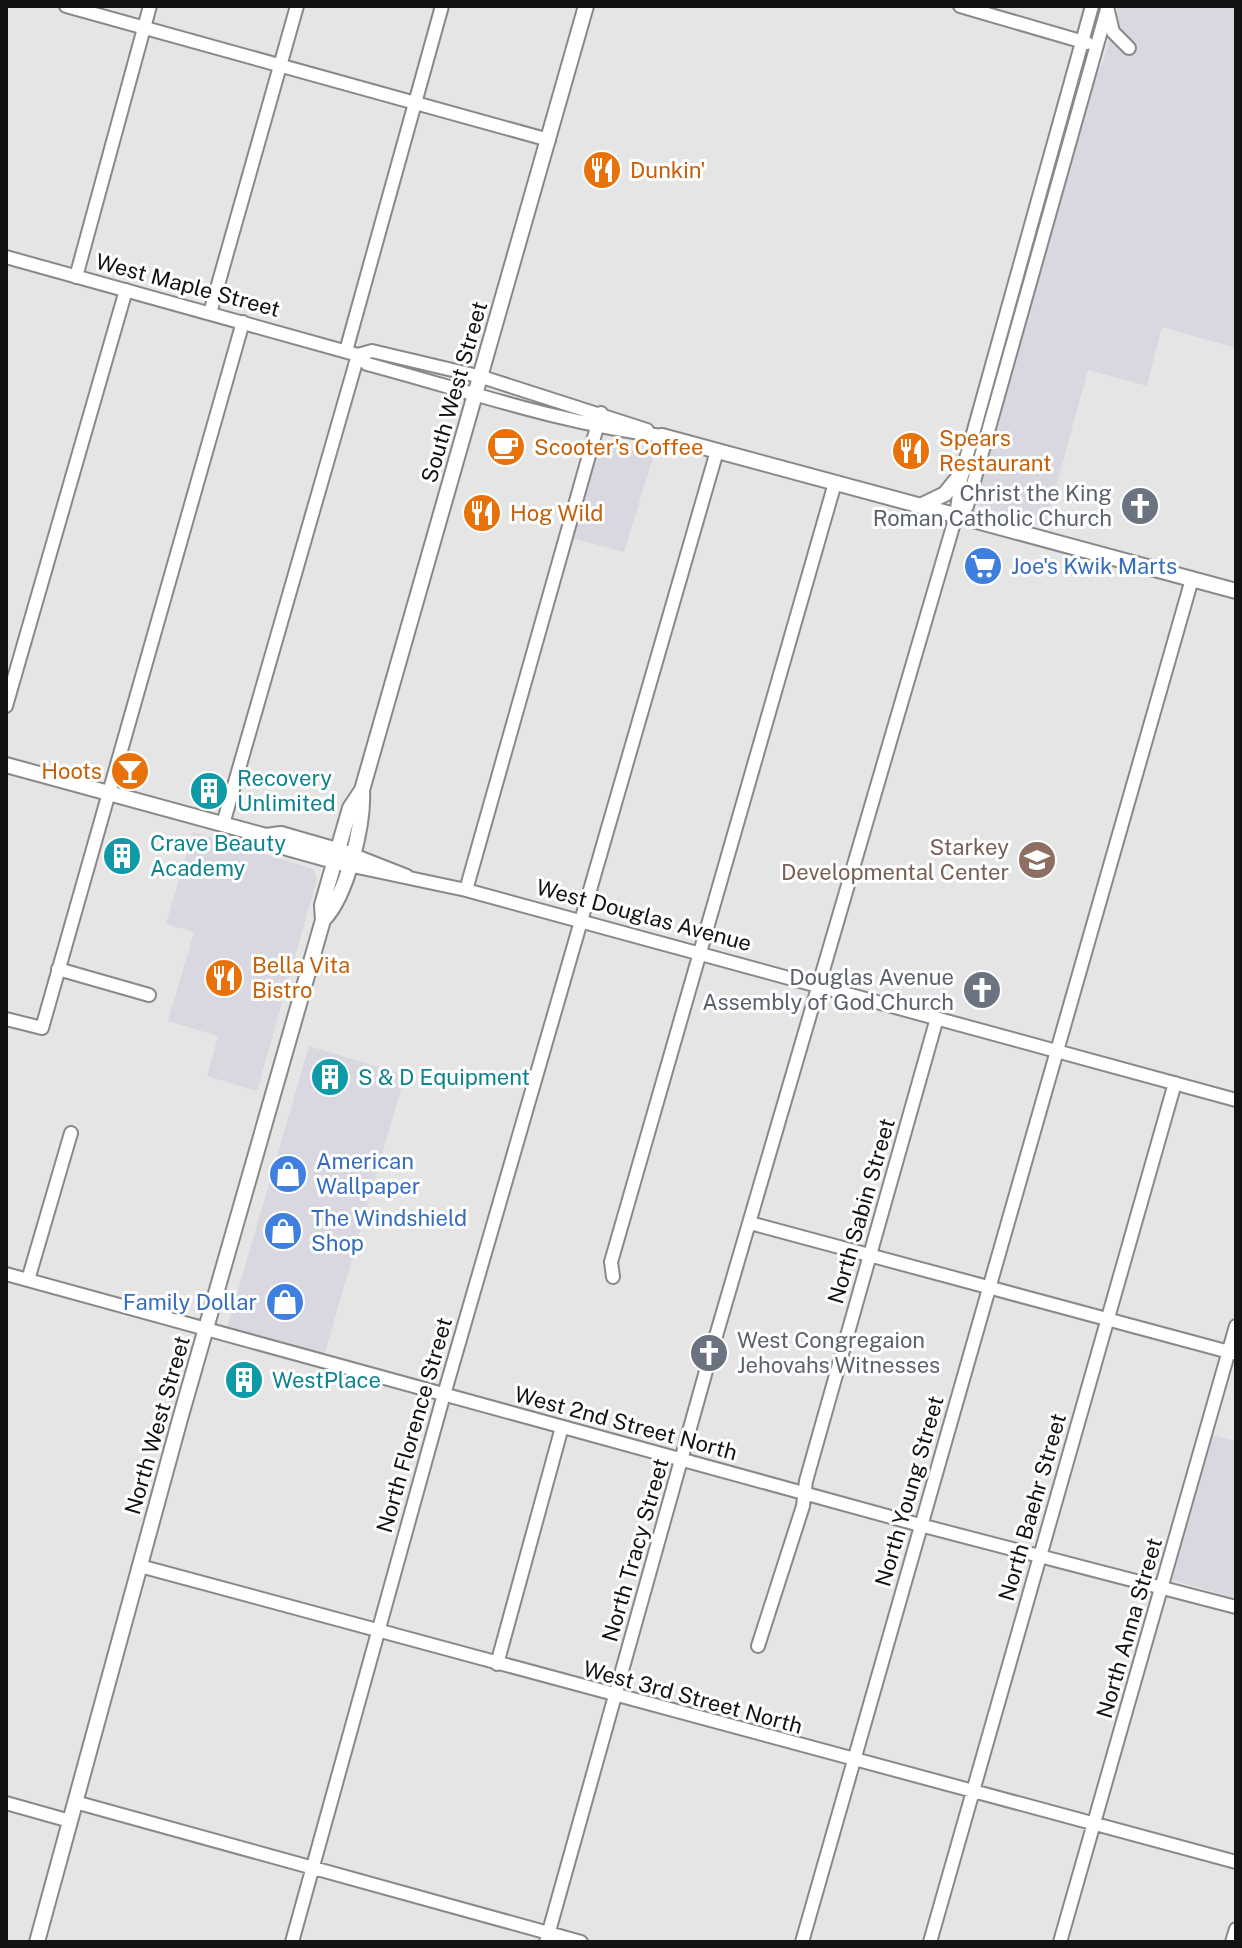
<svg xmlns="http://www.w3.org/2000/svg" width="1242" height="1948" font-family="'Public Sans',sans-serif">
<style>
.built{fill:#d9d8e0}
.lines{fill:none;stroke-linecap:round;stroke-linejoin:round}
.minor-casing{stroke:#89898a;stroke-width:16}
.major-casing{stroke:#89898a;stroke-width:18}
.minor{stroke:#fff;stroke-width:12}
.major{stroke:#fff;stroke-width:14}
.labels{text-anchor:middle;dominant-baseline:central;stroke-width:6;stroke-linejoin:round;paint-order:stroke}
.food-label{font-size:22px;fill:#c56008;stroke:#fff;text-anchor:start}
.street-label{font-size:22px;fill:#131314;stroke:#fff}
.worship-label{font-size:22px;fill:#5b616d;stroke:#fff;text-anchor:end}
.shop-label{font-size:22px;fill:#366cbe;stroke:#fff;text-anchor:start}
.culture-label{font-size:22px;fill:#0d838f;stroke:#fff;text-anchor:start}
.education-label{font-size:22px;fill:#785e54;stroke:#fff;text-anchor:end}
</style>
<rect width="100%" height="100%" fill="#e5e5e6"/>
<path class="built" d="M1118,6H1236V348L1162,327L1147,386L1088,370L1045,527L974,504L1096,70L1102,65Z
M599,441L654,454L624,552L572,538Z
M193,832L313,869L317,879L257,1091L207,1076L218,1036L168,1021L194,932L166,924Z
M309,1046L405,1075L324,1356L227,1328Z
M1213,1435L1236,1441V1598L1172,1580Z"/>
<g class="lines">
<g class="minor-casing">
<path id="minor" d="M66,6L549,140
M960,6L1087,43
M1108,11L1113,32L1129,48
M6,257L358,355L367,364C465,390 562,424 662,436
M76,277L150,6
M210,313L297,6
M346,351L442,6
M358,355L372,351L482,377L647,430
M956,516L967,506L1108,6
M6,706L126,290
M223,824L358,355
M351,854L407,876
M348,865L466,890L1236,1100
M466,890L601,413
M58,969L149,995
M6,1019L42,1028L243,322
M750,1223L1233,1353
M6,1274L920,1525L1236,1607
M613,1277L611,1262L835,483
M28,1280L71,1133
M140,1566L1236,1862
M758,1646L803,1506L806,1481L937,1018
M497,1664L562,1427
M75,1802L581,1942
M6,1803L70,1821
M292,1942L441,1405L717,451
M546,1942L711,1353L956,516L962,473L1092,6
M802,1942L1192,579
M930,1942L1175,1083
M1060,1942L1236,1326
M1232,1942L1236,1929"/>
</g>
<g class="major-casing">
<path id="major" d="M662,436L1236,591
M920,506L945,494L962,473
M6,765L266,836L287,848L348,865
M266,836L281,834L347,853
M323,920C347,896 364,824 362,790
M37,1942L180,1419L323,920L322,905L350,808L362,790L586,6"/>
</g>
<use href="#minor" class="minor"/>
<use href="#major" class="major"/>
</g>
<defs>
<g id="restaurant-disc" transform="scale(2)"><circle r="9.5" fill="#e8710a" stroke="#fff"/><path d="M-5-6h1v4h1v-4h1v4h1v-4h1v5L-1.5 .5V6h-2V.5L-5-1ZM5-6V6H3V1.5H1.5Q1.5-4 5-6Z" fill="#fff"/></g>
<g id="cafe-disc" transform="scale(2)"><circle r="9.5" fill="#e8710a" stroke="#fff"/><path d="M-5.5-4.5H6V0H3Q3 3.5 0 3.5H-2.5Q-5.5 3.5-5.5 0ZM3-3.2v2h1.7v-2ZM-6 4.5H4V6H-6Z" fill="#fff"/></g>
<g id="church-disc" transform="scale(2)"><circle r="9.5" fill="#6b7280" stroke="#fff"/><path d="M-1.2-6h2.4v3.5h3.3v2.4h-3.3V6h-2.4V-.1h-3.3v-2.4h3.3Z" fill="#fff"/></g>
<g id="supermarket-disc" transform="scale(2)"><circle r="9.5" fill="#3f7fe0" stroke="#fff"/><path d="M-6-5.5h2.5l.6 2H6L4.5 2H-2.5L-4.4-4H-6ZM-1.5 3.2a1.3 1.3 0 1 0 .1 0ZM3 3.2a1.3 1.3 0 1 0 .1 0Z" fill="#fff"/></g>
<g id="bar-disc" transform="scale(2)"><circle r="9.5" fill="#e8710a" stroke="#fff"/><path d="M-6-5H6L.8 .8V4.5H3.5V6h-7V4.5H-.8V.8Z" fill="#fff"/></g>
<g id="building-disc" transform="scale(2)"><circle r="9.5" fill="#0f9aa8" stroke="#fff"/><path d="M-4-6H4V6H1V3H-1V6H-4ZM-2.5-4.3h1.7v1.8h-1.7ZM.8-4.3h1.7v1.8H.8ZM-2.5-1h1.7V.8h-1.7ZM.8-1h1.7V.8H.8Z" fill="#fff"/></g>
<g id="school-disc" transform="scale(2)"><circle r="9.5" fill="#8d6e63" stroke="#fff"/><path d="M0-5L7-2L0 1L-7-2ZM-4 1L0 2.5L4 1V4Q0 6-4 4Z" fill="#fff"/></g>
<g id="shop-disc" transform="scale(2)"><circle r="9.5" fill="#3f7fe0" stroke="#fff"/><path d="M-5-2.5h2.3a2.7 3.5 0 0 1 5.4 0H5L5.5 6h-11ZM-1.5-2.5h3a1.5 2.3 0 0 0-3 0Z" fill="#fff"/></g>
</defs>
<g fill-rule="evenodd">
<use href="#restaurant-disc" x="602" y="170"/>
<use href="#cafe-disc" x="506" y="447"/>
<use href="#restaurant-disc" x="911" y="451"/>
<use href="#church-disc" x="1140" y="506"/>
<use href="#restaurant-disc" x="482" y="513"/>
<use href="#supermarket-disc" x="983" y="566"/>
<use href="#bar-disc" x="130" y="771"/>
<use href="#building-disc" x="209" y="791"/>
<use href="#building-disc" x="122" y="856"/>
<use href="#school-disc" x="1037" y="860"/>
<use href="#restaurant-disc" x="224" y="978"/>
<use href="#church-disc" x="982" y="990"/>
<use href="#building-disc" x="330" y="1077"/>
<use href="#shop-disc" x="288" y="1174"/>
<use href="#shop-disc" x="283" y="1231"/>
<use href="#shop-disc" x="285" y="1302"/>
<use href="#church-disc" x="709" y="1353"/>
<use href="#building-disc" x="244" y="1380"/>
</g>
<g class="labels">
<g class="food-label">
<text x="630" y="170">Dunkin'</text>
<text x="939" y="438">Spears<tspan x="939" dy="25">Restaurant</tspan></text>
<text x="534" y="447">Scooter's Coffee</text>
<text x="510" y="513">Hog Wild</text>
<text x="102" y="771" text-anchor="end">Hoots</text>
<text x="252" y="965">Bella Vita<tspan x="252" dy="25">Bistro</tspan></text>
</g>
<g class="street-label">
<text transform="translate(188 285) rotate(15)">West Maple Street</text>
<text transform="translate(454 392) rotate(-74)">South West Street</text>
<text transform="translate(644 915) rotate(15)">West Douglas Avenue</text>
<text transform="translate(861 1211) rotate(-74)">North Sabin Street</text>
<text transform="translate(626 1423) rotate(15)">West 2nd Street North</text>
<text transform="translate(157 1425) rotate(-74)">North West Street</text>
<text transform="translate(414 1425) rotate(-74)">North Florence Street</text>
<text transform="translate(909 1491) rotate(-74)">North Young Street</text>
<text transform="translate(1032 1507) rotate(-74)">North Baehr Street</text>
<text transform="translate(635 1550) rotate(-74)">North Tracy Street</text>
<text transform="translate(1129 1628) rotate(-74)">North Anna Street</text>
<text transform="translate(693 1697) rotate(15)">West 3rd Street North</text>
</g>
<g class="worship-label">
<text x="1112" y="493">Christ the King<tspan x="1112" dy="25">Roman Catholic Church</tspan></text>
<text x="954" y="977">Douglas Avenue<tspan x="954" dy="25">Assembly of God Church</tspan></text>
<text x="737" y="1340" text-anchor="start">West Congregaion<tspan x="737" dy="25">Jehovahs Witnesses</tspan></text>
</g>
<g class="shop-label">
<text x="1011" y="566">Joe's Kwik Marts</text>
<text x="316" y="1161">American<tspan x="316" dy="25">Wallpaper</tspan></text>
<text x="311" y="1218">The Windshield<tspan x="311" dy="25">Shop</tspan></text>
<text x="257" y="1302" text-anchor="end">Family Dollar</text>
</g>
<g class="culture-label">
<text x="237" y="778">Recovery<tspan x="237" dy="25">Unlimited</tspan></text>
<text x="150" y="843">Crave Beauty<tspan x="150" dy="25">Academy</tspan></text>
<text x="358" y="1077">S &amp; D Equipment</text>
<text x="272" y="1380">WestPlace</text>
</g>
<g class="education-label">
<text x="1009" y="847">Starkey<tspan x="1009" dy="25">Developmental Center</tspan></text>
</g>
</g>
<rect width="1242" height="1948" fill="none" stroke="#131314" stroke-width="16"/>
</svg>
